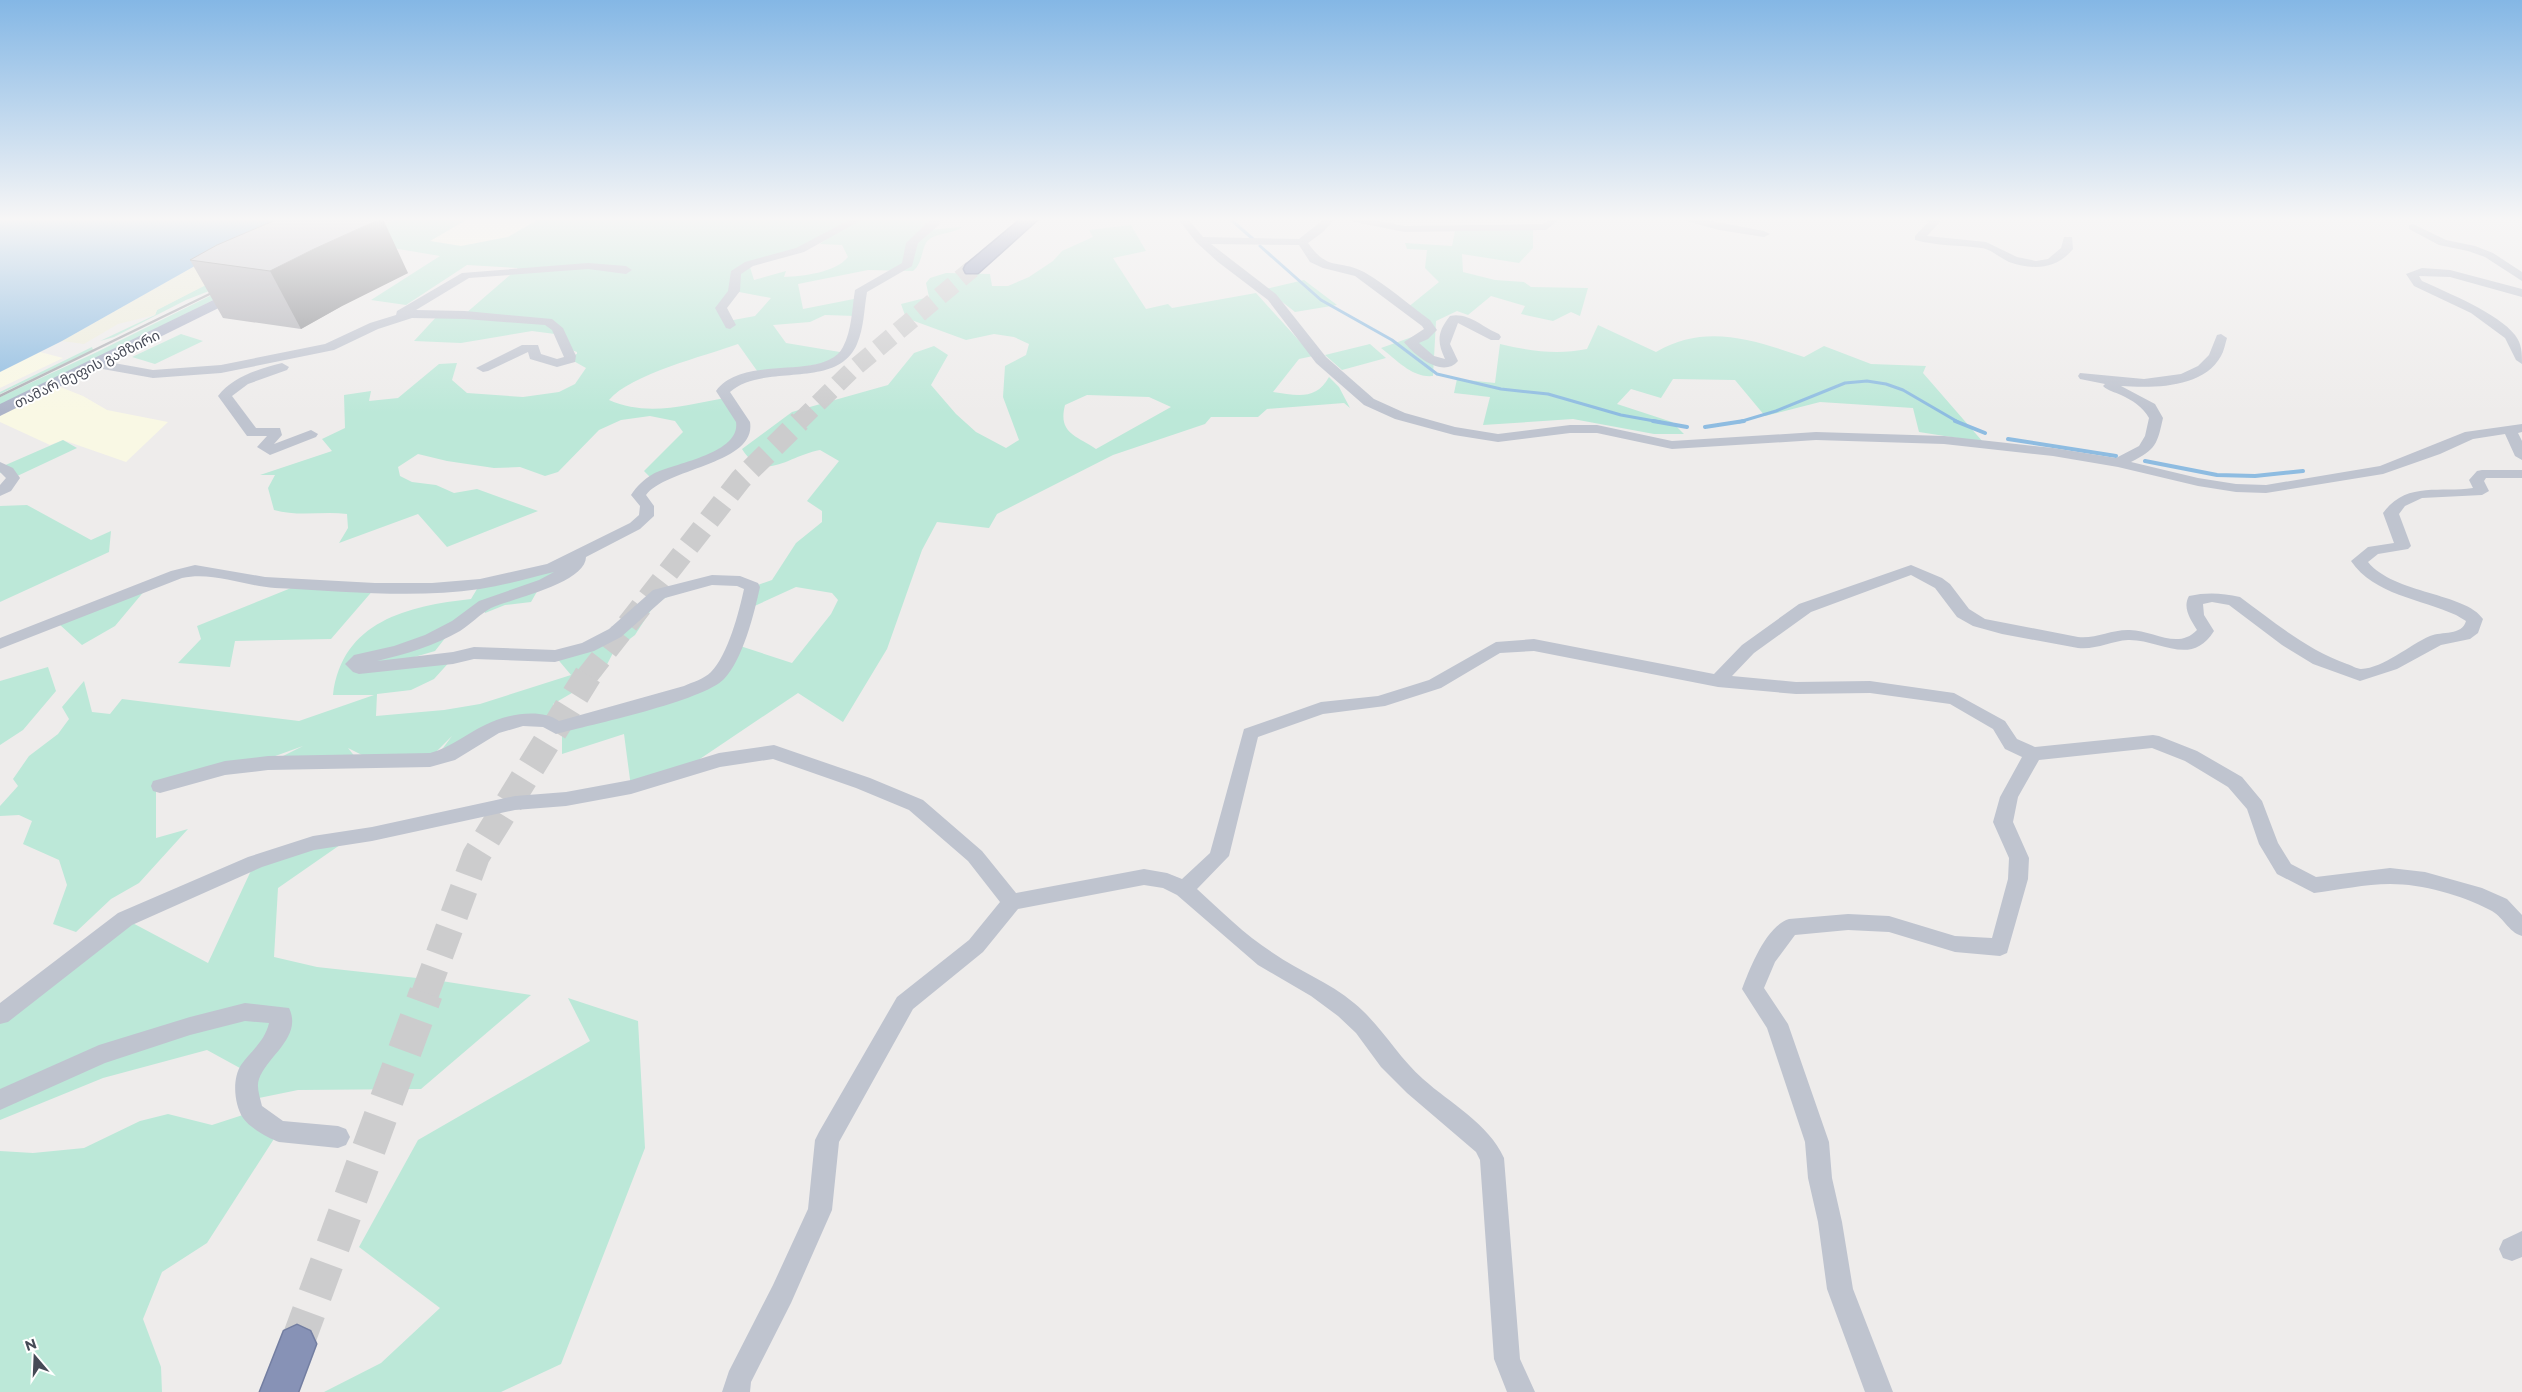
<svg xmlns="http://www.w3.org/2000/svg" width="2522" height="1392" font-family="Montserrat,'Noto Sans Georgian',sans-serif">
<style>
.commercial{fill:#f9f8e4}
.green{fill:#bce8d8;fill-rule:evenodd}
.sand{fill:#eeeddc}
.water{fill:#8ebce1}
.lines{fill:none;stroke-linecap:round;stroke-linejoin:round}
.stream-far1{stroke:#8ebce1;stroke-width:3}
.stream{stroke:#8ebce1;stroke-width:4}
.highway-tunnel-far3{stroke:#cccccd;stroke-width:18;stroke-dasharray:18 9;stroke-linecap:butt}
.highway-tunnel-far2{stroke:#cccccd;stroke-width:22;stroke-dasharray:22 11;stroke-linecap:butt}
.highway-tunnel-far1{stroke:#cccccd;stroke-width:28;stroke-dasharray:28 14;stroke-linecap:butt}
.highway-tunnel{stroke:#cccccd;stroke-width:34;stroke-dasharray:34 18;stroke-linecap:butt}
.highway-casing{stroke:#737ea1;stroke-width:3}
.minor{fill:#bfc4cf;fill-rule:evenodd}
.major{fill:#adb4c8;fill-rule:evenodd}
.highway{fill:#8792b6;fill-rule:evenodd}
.rail{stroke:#aeafb5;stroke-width:2.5}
.wall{fill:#afafb5}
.shaded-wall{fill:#8e8f93}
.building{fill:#cbccd2;stroke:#8e8f93}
.labels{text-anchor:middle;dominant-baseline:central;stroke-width:4;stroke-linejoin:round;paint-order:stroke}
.far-street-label{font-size:14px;fill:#464a56;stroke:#fff}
</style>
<rect width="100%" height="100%" fill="#eeeceb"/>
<path class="commercial" d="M468,219H539L508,237L461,246L429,241Z
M40,352L63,358L0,388V372Z
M58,386L83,396L107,410L168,422L126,462L63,440L50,445L0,422V416Z"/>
<path class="green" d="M396,219H468L430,241L461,246L508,237L539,219H936L935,223L927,230L962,227C952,235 933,232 926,243C921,252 922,264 913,271L868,270L798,284L803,309L859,298L856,316L825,315L810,322L773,325L786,343L846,353L835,361L760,375L738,344C705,356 631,374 609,400C647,417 686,405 725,398L737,413L738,442L653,480L644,471L683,432L675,421L650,416L621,420L599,430L558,472L545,476L520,467L494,468L447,461L418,454L398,467L400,476L412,482L436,485L454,493L477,489L538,511L447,547L418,514L339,543L348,528L347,514C323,511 298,517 274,510L268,488L275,475H260L332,451L322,439L345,428L344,395L371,391L369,401L398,398L439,364L457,363L452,380L467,393L523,397L559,392L575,384L586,368L570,359V356L577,354V352L564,347L555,334L532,331L461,343L414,341L439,314H465L518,268L467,265L406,305L371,300L440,256L351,241ZM837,230L820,244L842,245L848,257C835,273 803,276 784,277L786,271L754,280L749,264L812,244ZM734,291L771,298L755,316L728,321L721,308Z
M1131,225L1146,251L1113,258L1146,309L1168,304L1172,308L1256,293L1313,356L1299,359L1273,392C1296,395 1316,401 1329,377L1339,387L1350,408L1344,403L1267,409L1258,417H1211L1205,424L1113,455L997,514L989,528L937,522L922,550L887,649L843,722L798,693L685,769L631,787L624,734L562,754V729L717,677L734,644L792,663L831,614L838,600L832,593L796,587L748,609L752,587L772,580L796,543L822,522V511L807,501L839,461L820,450C787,456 764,484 742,449L792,412L888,385L914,353L934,346L948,355L931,385L956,414L976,432L1006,448L1019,440L1003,397L1005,366L1026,355L1029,344L1014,337L994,334L966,340L906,318L901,304L929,297L926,283L930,278L946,273L990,274L992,286H1008L1029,277L1053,261L1062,251L1093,237L1089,230ZM1087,395L1149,397L1171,407L1096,449C1075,435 1058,433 1065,405Z
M1533,230V248L1519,263L1462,254L1463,272L1495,280L1524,282L1531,287L1588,288L1580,316L1571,312L1553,321L1521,314L1525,306L1491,296L1468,315L1457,311L1436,321L1433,376C1412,378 1397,360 1381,348L1429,331L1407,308L1439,282L1425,268L1427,250L1407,249L1405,243L1452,246L1455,231Z
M243,265L209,291L186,300L114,337L100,341L155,315L157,310Z
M242,280H253L0,407V397L97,352Z
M1304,280L1337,305L1295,312L1266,289Z
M1598,325L1656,352C1706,323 1753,340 1804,357L1824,346L1871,364L1926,366L1923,373L1983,442L1919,432L1913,408L1820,402L1765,416L1735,380L1673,379L1661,398L1631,389L1617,404L1672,422L1684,434H1654L1573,419L1483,425L1490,397L1454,393L1457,379L1495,383L1500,344C1530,351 1557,355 1587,349Z
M181,334L203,341L155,364L132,357Z
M1370,344L1386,358L1342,370L1325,355Z
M92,347L93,350L0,394V392Z
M63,440L77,448L13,478L8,471L0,473L1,467Z
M27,505L91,540L111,531L109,552L0,602V506Z
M552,569L566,573L539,588L531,602L505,605L485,613L483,607L453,628L435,651L387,665L453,658L434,679L411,690L377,694L376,716L444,710L480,704L571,675L555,656L588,647L643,610L686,586L655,604L635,635L614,651L601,676L553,704V721L524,719L437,756L452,736L431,757L368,758L348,748L356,758L275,760L303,746L267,759L156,786V838L188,829L139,883L111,899L76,932L53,924L67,885L59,860L23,844L32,821L19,815L0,816V806L18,786L13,779L29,756L58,734L69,719L62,707L84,681L92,712L110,714L122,699L299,721L374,695H333C342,621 408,606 471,599L480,584Z
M296,586L375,588L331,639L235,641L230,667L178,663L201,639L197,626Z
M146,589L115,626L82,645L59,624Z
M48,667L56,691L23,730L0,745V681Z
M350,838L278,888L274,957L317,967L435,980L531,995L421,1089L298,1090L249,1100V1073L207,1050L103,1078L0,1120V1015L125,919L208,963L255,862Z
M568,998L638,1021L645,1148L561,1364L501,1392H324L381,1363L440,1308L359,1247L418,1140L590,1041Z
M252,1112L279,1131L207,1243L162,1272L143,1319L161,1367L162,1392H0V1151L33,1153L84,1148L140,1121L168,1114L212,1125Z"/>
<path class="sand" d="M278,219H335L157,310L155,315L118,324L84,344L62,341Z"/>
<path class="water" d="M0,219H278L62,341L0,372Z"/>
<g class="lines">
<path class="stream-far1" d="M1230,219L1253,239
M1260,246L1321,300L1392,340L1437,374L1501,389L1548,394L1621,415L1660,422
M1739,422L1776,411L1845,383L1867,381L1886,384L1903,390L1958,422"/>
<path class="stream" d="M1653,421L1687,427
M1955,421L1985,433
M1705,427L1744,421
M2008,439L2116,456
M2145,461L2217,475L2255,476L2303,471"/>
<path class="highway-tunnel-far3" d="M799,422L851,371L972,269"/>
<path class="highway-tunnel-far2" d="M587,676L741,479L800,421"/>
<path class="highway-tunnel-far1" d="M425,994L476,856L588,675"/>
<path class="highway-tunnel" d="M297,1344L426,993"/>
<g class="highway-casing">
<path id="highway" d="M1021,219H1038L978,273H966L964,269L966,265Z
M297,1325L310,1331L316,1344L298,1392H260L284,1331Z"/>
</g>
<path class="minor" d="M851,219H863L804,252L753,266L741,274L740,291L727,308L736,325L730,329L726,328L715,308L728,291L731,271L745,262L796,248Z
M931,219H941L939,225L918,243L912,266L867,292C864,309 864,328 857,344C837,391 764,362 730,392L750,422C757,464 666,468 646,495L654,506V516L640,529L586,557C586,583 511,599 491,608C480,614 471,624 460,631C434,646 406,654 377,661L453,652L474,647L555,650L582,643L609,629L653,590L712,575L740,576L758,583L760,587C754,614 743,659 724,679C703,701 590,725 556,734L543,727L523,726L499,733L455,760L430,767L268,770L225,775L160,793L153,791L151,786L153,781L225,761L268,756L430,753C450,748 466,734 485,725C504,715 540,707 559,721L684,686C693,682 704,679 711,672C728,655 739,612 744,589L737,586L712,585L665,598L621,637L594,651L555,662L474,659L453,664L359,674L353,672L345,664L354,655L394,646L425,635L452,621L479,601L539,580L554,572C530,578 505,585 480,589C413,599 343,591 275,588C245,586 212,571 182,578L0,649V638L171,571L195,565L265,577L375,583H432L480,579L547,564L630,523L639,515L640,506L631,495C637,486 643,480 653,474C674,463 741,454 736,422L716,391C744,353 825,382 843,347C852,330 852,308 855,290L902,263L906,243Z
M1178,219H1188L1203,237L1299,239L1324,219H1335L1323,232L1308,243C1328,272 1339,259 1364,272C1387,285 1409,305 1430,320L1437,330L1428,339L1419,343L1434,356L1445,359C1437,342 1437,332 1450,316C1469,312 1483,328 1499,334L1501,337L1499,340H1491L1458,323L1450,344L1458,361C1443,379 1414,355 1404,342L1424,329L1422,326L1355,276L1323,268L1310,262L1299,245L1211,244L1276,294L1326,357L1374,399L1405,413L1455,427L1498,434L1570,425H1597L1672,441L1816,432L1944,436L2053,448L2116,458L2139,446L2145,436L2149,418C2143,407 2132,400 2121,395C2115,392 2108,391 2103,386L2105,384L2080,379L2078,376L2080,373L2144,379L2181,374L2198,366L2209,355L2217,335L2221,334L2227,338C2225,344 2224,351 2221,356C2203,389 2152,388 2121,386L2155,404L2163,418C2157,445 2156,449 2131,462L2198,478L2236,484L2266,485L2380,466L2465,432L2522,424V432L2518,433L2522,441V460L2515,456L2505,434L2473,439L2440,454L2383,474L2266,493L2236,492L2198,486L2118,467L2053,456L1944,444L1816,440L1672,449L1597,433H1570L1498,442L1454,435L1395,419L1364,405L1316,363L1268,300L1218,262L1196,242Z
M1349,219H1369L1405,226L1543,224L1549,219H1560L1546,230L1405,232L1354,222Z
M1685,219H1701L1764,231L1770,234L1764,237L1719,230L1686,221Z
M1926,219H1937L1940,222L1927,236L1986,242L2017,257L2036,261L2048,259L2061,248L2064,237H2072L2073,249C2056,270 2032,270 2009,262C2000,258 1991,249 1981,248C1959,245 1937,246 1915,240V236L1928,222Z
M2413,224L2446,240L2475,246L2493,253L2522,272V281L2485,257L2468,251L2439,245L2409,229V225Z
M588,263L626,266L632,270L626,274L588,269L469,278L416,310L465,311L552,319L563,328L576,356L575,362L557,367L530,359L528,352L488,371L483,372L476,368L522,345H538L541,354L557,359L564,357L552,330L545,325L465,319L412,318L378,329L334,350L221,373L153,378L97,368L91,364L97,360L153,370L221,365L325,344L370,323L396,315L397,311L462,273Z
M2422,268L2450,270L2522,289V297L2450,277L2419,276L2422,281C2448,293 2498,313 2515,335C2522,344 2522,353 2522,364L2516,360L2505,338L2471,313L2414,286L2406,274Z
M282,363L289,367L287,370L248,384L232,396L256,428H280L282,435L274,444L311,430L318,434L316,437L270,455L257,447L267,436H247L218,396C233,376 259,369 282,363Z
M0,462L13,468L20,478L11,491L0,496V485L6,478L0,472Z
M2482,470H2522V478H2486L2484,481L2489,491L2482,495L2422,498L2405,506L2399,514L2411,546L2408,549L2378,554L2368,562C2394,594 2466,593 2483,619L2478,633L2470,639L2441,645L2397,669L2360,681L2313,664L2282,645L2229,605L2212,602L2203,604L2204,615L2214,631C2191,668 2160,639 2128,640C2111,641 2096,650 2078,648L2002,634L1973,626L1957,617L1935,588L1911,575L1811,612L1754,653L1732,676L1796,682L1870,681L1954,693L2005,721L2017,739L2035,747L2153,735L2159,736L2197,751L2242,777L2262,801L2278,843L2291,864L2316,877L2390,868L2425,872L2482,888L2507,899L2522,915V936C2508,932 2503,916 2490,910C2461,895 2423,884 2390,884C2365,884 2339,890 2314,893L2277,874L2259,844L2247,809L2228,787L2185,761L2152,748L2039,760L2018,797L2013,822L2029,858L2028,879L2007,953L2000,956L1955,952L1889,932L1848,930L1795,935L1775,962L1764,988L1788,1024L1829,1142L1832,1178L1842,1222L1853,1289L1893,1392H1865L1827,1289L1818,1222L1808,1178L1805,1142L1767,1028L1742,989C1750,968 1766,926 1789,919L1848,914L1889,916L1955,936L1992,938L2008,879L2009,858L1993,822L2000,797L2022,757L2005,749L1993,729L1950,704L1870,693L1796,694L1718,687L1534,651L1500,653L1441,688L1385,706L1323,714L1258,737L1229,856L1197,889C1221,911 1245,935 1273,953C1299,971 1329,982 1354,1003C1381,1025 1397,1056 1423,1079C1451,1104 1488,1123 1504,1158L1520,1359L1535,1392H1507L1494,1359L1480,1160L1476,1152L1407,1093L1381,1067L1356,1033L1338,1016L1311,996L1258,965L1177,895L1163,888L1144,885L1018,909L983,952L913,1009L839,1142L832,1210L791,1303L751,1382L750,1392H722L729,1371L773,1285L808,1209L815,1140L819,1132L897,997L969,940L1000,902L968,861L909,810L856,788L773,759L720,767L631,794L566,806L515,810L372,841L314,850L262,867L132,925L8,1022L0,1024V1003L118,913L248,857L313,836L372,827L515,796L566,792L631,780L719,753L774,745L870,778L923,800L982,851L1016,893L1144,869L1167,873L1182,879L1210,853L1244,729L1321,702L1378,696L1429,680L1496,642L1534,639L1714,674L1742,645L1799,604L1911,565L1942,578L1950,584L1969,609L1985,619L2078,637C2095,639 2110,630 2128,630C2152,629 2177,651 2197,630C2191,620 2182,608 2189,596C2207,592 2222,593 2240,597C2274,622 2306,649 2347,664C2351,665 2357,669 2361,669C2384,668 2409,645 2430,636C2442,631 2462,636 2466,621L2456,615C2421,599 2374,595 2351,561L2368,547L2394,543L2383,513C2406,481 2440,493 2473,488L2469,480L2477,471Z
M245,1003L289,1008C303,1037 267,1056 259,1079C256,1087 260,1097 262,1106L283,1121L338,1126L346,1129L350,1137L346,1145L338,1148L279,1142C268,1138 250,1128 243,1118C234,1104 232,1079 241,1065C251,1051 265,1041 269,1023L245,1021L190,1035L105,1063L0,1110V1089L99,1045L190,1017Z
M2522,1231V1257L2512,1261L2503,1258L2499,1249L2503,1240Z"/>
<path class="major" d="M242,286L250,291L247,294L0,416V404Z"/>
<use href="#highway" class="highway"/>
<path class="rail" d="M0,396L222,288"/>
</g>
<path class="wall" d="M190,260L408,273L342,306L301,329L223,318Z"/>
<path class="shaded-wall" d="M380,219H383L408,273L342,306L301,329L270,271L314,249Z"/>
<path class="building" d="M278,219H380L314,249L270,271L190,260L217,245Z"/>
<linearGradient id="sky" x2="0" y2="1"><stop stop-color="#84b7e5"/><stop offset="0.53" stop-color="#f7f6f6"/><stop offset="1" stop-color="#f7f6f6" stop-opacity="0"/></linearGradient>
<rect width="2522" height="413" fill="url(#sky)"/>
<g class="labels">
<g class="far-street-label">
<text transform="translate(87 369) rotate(-26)">თამარ მეფის გამზირი</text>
</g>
</g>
<g transform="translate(35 1357) rotate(341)" stroke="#ffffff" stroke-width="4" paint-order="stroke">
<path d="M0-4L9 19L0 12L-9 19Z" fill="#464a56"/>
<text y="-8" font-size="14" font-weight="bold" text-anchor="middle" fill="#464a56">N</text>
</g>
</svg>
